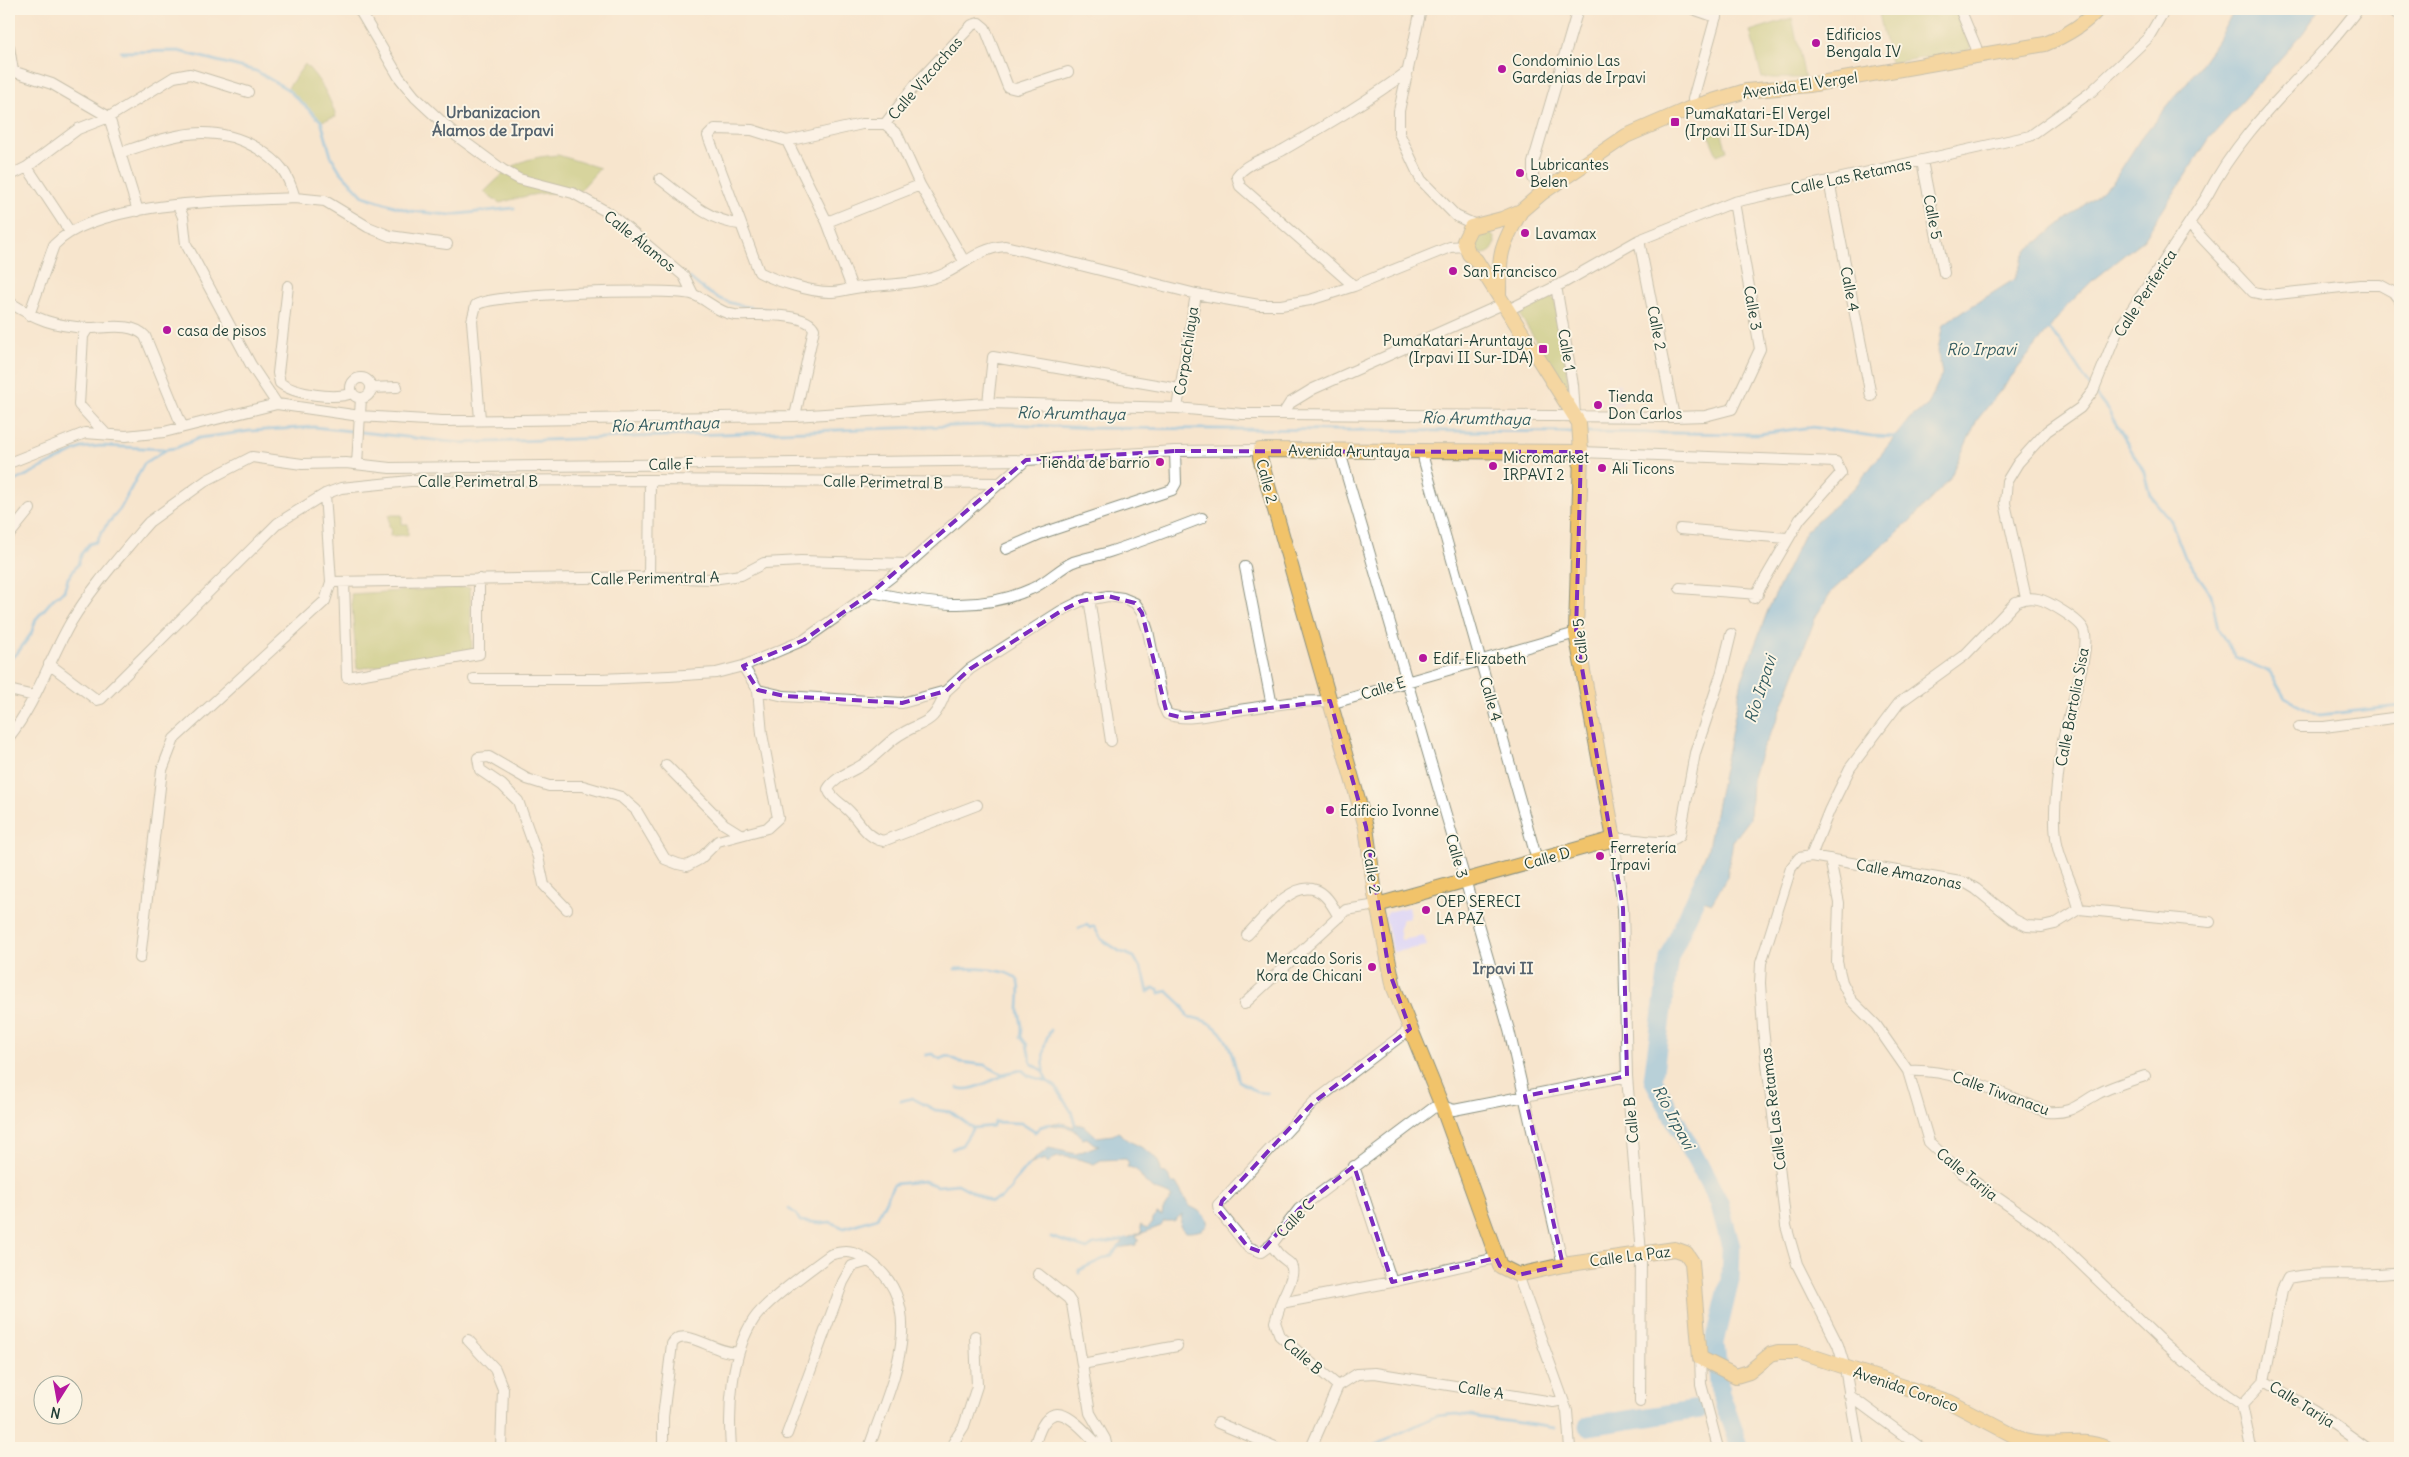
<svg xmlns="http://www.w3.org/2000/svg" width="2409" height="1457" font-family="Delius,sans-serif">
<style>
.built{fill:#ddd5f6}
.green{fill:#afbf62;stroke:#677e4b}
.water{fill:#6cb6e4;stroke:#467a8c}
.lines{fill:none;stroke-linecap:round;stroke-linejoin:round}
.stream{stroke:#6cb6e4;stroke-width:3}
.river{stroke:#6cb6e4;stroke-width:19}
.minor-casing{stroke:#8b9180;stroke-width:12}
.major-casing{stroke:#8b9180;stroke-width:16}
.minor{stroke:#fff;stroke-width:10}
.major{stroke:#f1c36a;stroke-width:14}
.marked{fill:none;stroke:#7b2cbf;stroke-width:4;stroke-dasharray:10 6;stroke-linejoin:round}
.poi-dot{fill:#b5179e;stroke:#fcf5e5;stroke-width:2}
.labels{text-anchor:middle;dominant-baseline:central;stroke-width:4;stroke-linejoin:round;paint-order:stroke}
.poi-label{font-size:15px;fill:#1f3d34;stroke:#fcf5e5;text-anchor:start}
.street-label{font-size:15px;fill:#1f3d34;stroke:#fcf5e5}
.neighbourhood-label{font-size:16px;font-weight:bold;fill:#55636e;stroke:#fcf5e5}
.water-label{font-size:16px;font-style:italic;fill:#325b60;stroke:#fcf5e5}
</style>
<rect width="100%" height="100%" fill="#fcf5e5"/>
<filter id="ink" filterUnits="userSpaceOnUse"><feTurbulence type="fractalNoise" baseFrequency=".02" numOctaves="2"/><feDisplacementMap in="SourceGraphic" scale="10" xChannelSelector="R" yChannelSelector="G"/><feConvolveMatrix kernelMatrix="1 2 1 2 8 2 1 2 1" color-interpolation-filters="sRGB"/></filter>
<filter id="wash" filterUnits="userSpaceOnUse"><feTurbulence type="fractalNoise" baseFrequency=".0096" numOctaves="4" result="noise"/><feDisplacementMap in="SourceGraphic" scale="20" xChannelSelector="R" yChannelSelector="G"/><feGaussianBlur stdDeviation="1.12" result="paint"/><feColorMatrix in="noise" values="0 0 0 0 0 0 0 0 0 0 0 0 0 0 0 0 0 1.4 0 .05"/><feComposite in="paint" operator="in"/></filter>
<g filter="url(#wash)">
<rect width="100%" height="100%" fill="#f7e5cd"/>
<path class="built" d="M1620,383L1621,393L1616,394L1615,390L1607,392L1606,386Z
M1607,397H1622L1623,406L1607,407Z
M1408,907L1410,917L1401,920L1402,924L1399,927L1401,940L1424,936L1427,946L1393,952L1385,916L1388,912Z"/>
<path class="green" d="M1878,9H1956L1971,47L1967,51L1890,63Z
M1792,18L1805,78H1762L1750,31Z
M305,64C321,81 329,95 336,117L321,121L287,89Z
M1721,131L1727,151L1717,155L1708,134Z
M558,155L600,168L577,194C549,190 527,195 500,203L484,192C512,165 518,158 558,155Z
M1471 242a12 12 0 1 1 24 0a12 12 0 1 1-24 0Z
M1548,296L1555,300L1569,385L1567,386L1563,384L1519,314L1521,309Z
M389,515H402V524H408V535L390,536L391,528H389Z
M470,587L472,652L357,669L351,594Z"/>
<path class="water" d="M2235,9H2320L2303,33L2209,139L2144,239L2094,279L2067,306L2015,372L1977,420L1949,480L1909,522L1833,590L1816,616L1777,720L1761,751L1752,780L1750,819L1733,841L1727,877L1712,903L1689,895L1708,848L1742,680L1768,610L1805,532L1855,487L1910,418L1928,405L1942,374L1938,350L1943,324L2015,279L2025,252L2113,182L2141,138L2192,76L2217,41Z
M1074,1120L1076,1124L1085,1126L1097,1137L1113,1135L1118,1132C1122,1134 1127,1140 1131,1142C1143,1148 1161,1156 1161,1172L1166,1173L1172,1183H1176L1189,1206C1214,1216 1214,1233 1185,1232L1180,1226L1182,1214L1174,1221H1164L1161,1226L1137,1235L1136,1238L1140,1240L1136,1242V1245L1118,1248L1125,1239L1142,1232L1140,1225L1147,1228L1153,1223L1152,1219L1157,1214L1162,1216L1163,1210L1172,1197C1164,1191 1155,1192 1147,1184C1139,1176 1140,1168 1127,1167L1129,1163L1126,1159L1101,1160L1094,1164C1087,1161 1062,1154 1055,1158C1052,1159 1050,1161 1048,1163L1045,1159L1026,1166L1049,1148L1076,1154L1099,1145L1094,1144L1087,1138L1082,1139C1075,1124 1061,1128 1048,1124L1060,1122L1074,1127Z"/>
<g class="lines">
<path class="stream" d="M121,52L178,51L256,71L287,89L321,121L331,156L340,171L363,196L410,211L450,215L514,208
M690,278C719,305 739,306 777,311
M2046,327L2060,341L2091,388
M2095,394L2109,412L2144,472L2150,495L2171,521L2185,557L2211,594L2218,629L2236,657L2270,672L2285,698L2320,715L2400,706
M1583,432L1759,434L1812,427L1872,436L1898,437
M9,484L81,448L101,446L164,449
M9,660L18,652L31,634L36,619L54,598L64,591L68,578L78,564L82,553L89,544L96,542L105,527L120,509L144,464L167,449L176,448L199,438L250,431L314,427L461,443L1012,424L1090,428L1575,432
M1079,928L1087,925L1090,928L1094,926L1101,939L1119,951L1134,957L1144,975L1148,992L1154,988L1158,989L1160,993L1167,991L1182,1005L1188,1017C1226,1021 1231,1048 1239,1081L1257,1092L1267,1093
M955,969C967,968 1014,967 1019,983C1021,988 1019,1003 1019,1010C1020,1021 1024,1023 1021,1037L1027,1045L1031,1063L1043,1071L1047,1081L1056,1087L1071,1111L1075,1124
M926,1055L932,1054L940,1059L948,1056L960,1062L985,1065L1002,1074L1022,1070L1029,1076L1047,1081
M1044,1072C1043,1057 1042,1044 1051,1030
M958,1088C973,1093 991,1079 1006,1075
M901,1101L912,1098L935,1110L951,1112L973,1128L993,1126L994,1122L1021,1123L1035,1132L1040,1127L1050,1124
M952,1149L962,1145L973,1128
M789,1209L796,1214L800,1221L822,1223L830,1222L844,1228L877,1218L894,1184L924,1181L937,1186L958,1184L991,1202L1001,1198L1011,1189L1013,1183L1028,1165
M1051,1237L1087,1249L1093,1245L1127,1239
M1079,1273V1270L1112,1255L1120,1246
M1369,1448L1436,1416L1456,1414L1555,1428"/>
<path class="river" d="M1706,875L1669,958L1653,1079L1719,1202L1731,1247L1730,1280L1715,1343L1720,1393L1740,1448
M1588,1426L1700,1409"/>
</g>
</g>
<g filter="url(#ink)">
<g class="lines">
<g class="minor-casing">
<path id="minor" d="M359,9L399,77L415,97L458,137L503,170L519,179L573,193L609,213L684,276L693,294
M1421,9L1399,111V133L1421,180L1456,216L1476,225
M1693,9L1716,17
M1960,9L1976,47L1978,57
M2391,9L2400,16
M9,47L13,71
M9,70L52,84L109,117L138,211
M1693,107V99L1718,9
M885,124L916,84L972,25L979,23L985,28L1008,87L1016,89L1068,72
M787,141L827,222L852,288
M120,153C168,137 209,120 257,148C281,163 287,172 295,198
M1922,161L1944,273
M27,167L70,232
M9,176L27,167L78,129L109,117L174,77L190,74L248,92
M660,179C684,197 708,221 739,224
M1829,181L1871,396
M1542,193L1533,178V163L1578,9
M178,205L183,217L186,244L251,365L277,404
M827,222L920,185
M2189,224L2253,292L2268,295L2360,285H2380L2393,292L2400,301
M1639,240L1674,417
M964,261L920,185L897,134L885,124H862L787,141L752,130L715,129L708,136L759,272C776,281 813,293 832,292C840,292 848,289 855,288C882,284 922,285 946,273C968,262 978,249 1005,246L1196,294L1259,305H1281L1310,300L1354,286L1450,247L1465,246
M288,286L278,373L280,383C294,394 335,400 352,393
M1354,286L1240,186L1237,176C1247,162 1268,158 1283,150C1326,125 1368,101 1408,71
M1556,286L1573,385L1575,415
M9,302C37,320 54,326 88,328
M1508,310L1565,282L1639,240L1734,202L2030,136L2091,92L2148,38L2165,9
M29,315L54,245C96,200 235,201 295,198L325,201L368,227L390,236L447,244
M351 388a10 10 0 1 1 20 0a10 10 0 1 1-20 0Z
M371,388L397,387
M988,403L993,357L1179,389
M1177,408L1196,294
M1283,414L1674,417L1705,416L1732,409L1760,349L1734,202
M480,419L472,321L476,305C494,293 665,288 691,294C705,297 717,313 735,315C753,316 806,311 814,329L795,416
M105,433L79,405L83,336L88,328C106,328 132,322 145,336L182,426
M1342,450V459L1509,1030L1563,1265
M1423,452L1424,461L1537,860
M1581,452L1836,462L1841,473L1800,519L1754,598
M9,463L85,433L126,436L164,432L277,404L360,416L442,421L795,416L988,403L1177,408L1242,414H1283L1290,403L1313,389L1503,304
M357,464L361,398
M1680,529L1787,538
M9,535L30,509
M1006,549L1040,534L1172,490L1176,483L1175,451
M1245,567L1272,706
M649,577L650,480
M331,582L649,577L712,579L741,575L764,563L801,561L908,564
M344,582L347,677L479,654V579
M1680,588L1758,594
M872,592C927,604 978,613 1031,589C1046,583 1061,567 1073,562C1084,558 1097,556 1109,552C1140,542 1171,530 1202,518
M1089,598L1111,741
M2026,598L2005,503L2007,481L2018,463L2047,431L2080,408L2093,391L2117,332L2207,196C2236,139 2281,97 2324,50C2336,37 2347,23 2358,9
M49,664L97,700L101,699L278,523L325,494L341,488L410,481L650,480L1002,483
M743,666L758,690L784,696L902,703L946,691L970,669L1061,611L1081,601L1108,596L1123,598L1135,603L1142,613L1148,631L1163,705L1167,714C1187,722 1212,714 1232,711C1267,706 1302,699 1337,702L1576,633
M474,679H600L669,676L716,673L743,666L804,640L872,592L908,564L1026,460
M9,690L34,696
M946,691C932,730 923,718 895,738C884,746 874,758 862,765C851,772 835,777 828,789C832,800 842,803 850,812C861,823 866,837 883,841L977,805
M2299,727H2324L2400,717
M9,737C36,703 49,660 71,622C91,589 117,560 141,531L149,522L207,480L252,457L302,464L346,463L390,468L1026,460L1175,451L1260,450
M666,765L724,824L740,834
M1811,856L1829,811L1850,768L1899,703L1964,656L2016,602C2024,599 2029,597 2038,599C2048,601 2080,620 2084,630C2092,650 2065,721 2062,746C2058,775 2050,823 2059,852C2065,872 2075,889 2079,909
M1830,859L1839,903L1837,962L1842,982L1851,1000L1876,1025L1908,1071L1929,1142L1962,1173L2051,1235L2159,1339L2197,1372L2242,1405L2251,1448
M567,909L544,885L538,857L518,801L502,785L480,770L478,758L489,757L527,779L549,786H583L621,797L636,810L665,859L678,864L687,866L700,859L718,841L767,828L778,818L762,734L758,690
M1247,935C1263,919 1292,880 1316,890C1327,894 1333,907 1339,917
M140,958L162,770L174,739L325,601L331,582L325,494
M1244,1004L1346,910L1377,905
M1410,1029L1314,1102L1218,1205L1219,1211L1248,1247L1261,1252L1272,1244L1299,1209L1433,1108L1442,1106L1454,1110L1627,1076
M1908,1071C1957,1068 2002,1095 2047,1112C2072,1114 2077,1105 2097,1094C2112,1086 2129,1081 2145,1076
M1354,1166L1392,1282
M1272,1244C1276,1253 1280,1256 1288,1262C1300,1270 1284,1293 1281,1303
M1038,1274L1068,1298L1072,1304L1090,1413L1105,1439L1107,1448
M1518,1275L1567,1411L1570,1448
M468,1340L495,1369L503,1389L501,1448
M1700,1358L1701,1384L1718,1448
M1082,1364L1177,1346
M2264,1381L2282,1290L2288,1278C2325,1270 2363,1278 2400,1272
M1338,1386L1280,1336L1275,1322L1281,1303L1392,1282L1496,1258
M1849,1395L1921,1448
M1640,1402L1641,1254L1627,1076L1623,908L1614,839C1635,836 1663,850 1680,835L1695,753L1721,675L1731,634
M2242,1405L2264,1381L2315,1411L2367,1448
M1218,1423L1278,1448
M787,1434L843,1282L852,1266L869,1261C933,1307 888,1390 869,1448
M663,1448V1417L672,1344C684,1324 717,1356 738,1352
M731,1448C728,1408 731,1353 754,1319C765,1302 812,1268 830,1255C846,1250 855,1251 869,1261
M950,1448L964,1426L977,1386L975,1336
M1034,1448C1049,1388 1074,1420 1101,1448
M1311,1448L1338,1386L1357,1374L1375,1373L1553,1402L1563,1400
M1859,1448L1845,1368L1838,1345L1797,1264L1786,1226L1763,1029L1760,983L1761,963L1791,868L1799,858L1811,856L1966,883L1976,889L2013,919L2027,926L2042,927L2055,924L2079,909L2210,922"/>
</g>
<g class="major-casing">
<path id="major" d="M1499,296C1499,255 1500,247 1521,211
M1581,452L1260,450V458L1366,827L1375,894L1394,988L1442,1106L1500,1266L1518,1275L1563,1265L1675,1249L1686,1253L1692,1262L1700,1358L1736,1376L1749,1372L1771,1354L1778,1352H1799L1950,1402L2024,1441C2052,1449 2079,1436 2106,1448
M1377,905L1614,839L1576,633L1581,452L1579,423L1476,260L1469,254L1464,241L1471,227L1502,219L1521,211L1542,193L1626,136L1693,107L1746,91L1809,85L2045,44C2065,36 2084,25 2098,9"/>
</g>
<use href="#minor" class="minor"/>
<use href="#major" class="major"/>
</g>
</g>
<path d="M0 0H2409V1457H0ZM1175,451L1581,452L1576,633L1623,908L1627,1076L1525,1096L1563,1265L1518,1275L1500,1266L1496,1258L1392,1282L1354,1166L1299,1209L1261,1252L1248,1247L1219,1211L1222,1201L1314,1102L1410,1029L1389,971L1366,827L1330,701L1184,718L1167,714L1142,613L1135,603L1108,596L1081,601L1061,611L970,669L946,691L902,703L784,696L758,690L743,666L804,640L872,592L1026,460Z" fill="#f7e5cd" fill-opacity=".55" fill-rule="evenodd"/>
<path class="marked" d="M1175,451L1581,452L1576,633L1623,908L1627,1076L1525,1096L1563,1265L1518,1275L1500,1266L1496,1258L1392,1282L1354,1166L1299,1209L1261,1252L1248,1247L1219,1211L1222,1201L1314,1102L1410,1029L1389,971L1366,827L1330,701L1184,718L1167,714L1142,613L1135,603L1108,596L1081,601L1061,611L970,669L946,691L902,703L784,696L758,690L743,666L804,640L872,592L1026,460Z"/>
<g class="poi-dot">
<circle cx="1816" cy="43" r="5"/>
<circle cx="1502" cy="69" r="5"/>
<rect x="1670" y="117" width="10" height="10" rx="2.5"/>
<circle cx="1520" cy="173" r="5"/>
<circle cx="1525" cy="233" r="5"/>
<circle cx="1453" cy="271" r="5"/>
<circle cx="167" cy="330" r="5"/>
<rect x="1538" y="344" width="10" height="10" rx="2.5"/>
<circle cx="1598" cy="405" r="5"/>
<circle cx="1160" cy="462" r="5"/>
<circle cx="1493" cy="466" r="5"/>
<circle cx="1602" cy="468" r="5"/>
<circle cx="1423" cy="658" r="5"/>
<circle cx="1330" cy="810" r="5"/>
<circle cx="1600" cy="856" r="5"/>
<circle cx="1426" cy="910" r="5"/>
<circle cx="1372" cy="967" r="5"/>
</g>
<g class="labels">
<g class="poi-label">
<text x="1826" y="34">Edificios<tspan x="1826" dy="17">Bengala IV</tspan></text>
<text x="1512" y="60">Condominio Las<tspan x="1512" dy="17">Gardenias de Irpavi</tspan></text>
<text x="1685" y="113">PumaKatari-El Vergel<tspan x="1685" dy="17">(Irpavi II Sur-IDA)</tspan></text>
<text x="1530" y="164">Lubricantes<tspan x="1530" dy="17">Belen</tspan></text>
<text x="1535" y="233">Lavamax</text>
<text x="1463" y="271">San Francisco</text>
<text x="177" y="330">casa de pisos</text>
<text x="1533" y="340" text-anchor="end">PumaKatari-Aruntaya<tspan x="1533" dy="17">(Irpavi II Sur-IDA)</tspan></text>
<text x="1608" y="396">Tienda<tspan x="1608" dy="17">Don Carlos</tspan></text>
<text x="1503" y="457">Micromarket<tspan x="1503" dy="17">IRPAVI 2</tspan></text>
<text x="1150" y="462" text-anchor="end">Tienda de barrio</text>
<text x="1612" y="468">Ali Ticons</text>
<text x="1433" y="658">Edif. Elizabeth</text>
<text x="1340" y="810">Edificio Ivonne</text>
<text x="1610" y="847">Ferretería<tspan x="1610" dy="17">Irpavi</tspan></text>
<text x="1436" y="901">OEP SERECI<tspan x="1436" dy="17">LA PAZ</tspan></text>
<text x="1362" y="958" text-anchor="end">Mercado Soris<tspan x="1362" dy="17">Kora de Chicani</tspan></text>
</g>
<g class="street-label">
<text transform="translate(925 78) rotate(-49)">Calle Vizcachas</text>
<text transform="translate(1800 85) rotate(-8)">Avenida El Vergel</text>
<text transform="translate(1851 176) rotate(-12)">Calle Las Retamas</text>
<text transform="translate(1933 217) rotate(79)">Calle 5</text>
<text transform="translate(640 241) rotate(39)">Calle Álamos</text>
<text transform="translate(1850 289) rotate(79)">Calle 4</text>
<text transform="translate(2145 293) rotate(-57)">Calle Periferica</text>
<text transform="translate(1753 308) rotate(80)">Calle 3</text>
<text transform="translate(1657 328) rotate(79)">Calle 2</text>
<text transform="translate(1567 350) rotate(80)">Calle 1</text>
<text transform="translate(1186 351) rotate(-81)">Corpachilaya</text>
<text transform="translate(1349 451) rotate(1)">Avenida Aruntaya</text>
<text transform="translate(671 464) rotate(-1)">Calle F</text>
<text x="478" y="481">Calle Perimetral B</text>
<text transform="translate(1267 481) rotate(75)">Calle 2</text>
<text transform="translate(883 482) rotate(1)">Calle Perimetral B</text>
<text transform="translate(655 578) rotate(-1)">Calle Perimentral A</text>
<text transform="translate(1580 641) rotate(-96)">Calle 5</text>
<text transform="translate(1383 688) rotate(-17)">Calle E</text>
<text transform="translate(1491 699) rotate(74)">Calle 4</text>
<text transform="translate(2072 707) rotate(-79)">Calle Bartolia Sisa</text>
<text transform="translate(1457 856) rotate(74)">Calle 3</text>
<text transform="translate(1547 858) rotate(-16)">Calle D</text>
<text transform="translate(1372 871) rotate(81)">Calle 2</text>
<text transform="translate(1909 874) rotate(11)">Calle Amazonas</text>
<text transform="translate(2001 1093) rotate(20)">Calle Tiwanacu</text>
<text transform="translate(1773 1109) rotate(-97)">Calle Las Retamas</text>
<text transform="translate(1631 1120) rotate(-95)">Calle B</text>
<text transform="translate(1967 1174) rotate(39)">Calle Tarija</text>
<text transform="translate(1295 1218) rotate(-46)">Calle C</text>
<text transform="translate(1630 1256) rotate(-7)">Calle La Paz</text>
<text transform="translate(1303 1356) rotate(41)">Calle B</text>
<text transform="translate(1906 1389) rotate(19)">Avenida Coroico</text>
<text transform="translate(1481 1390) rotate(9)">Calle A</text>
<text transform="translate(2302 1404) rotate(32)">Calle Tarija</text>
</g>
<g class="neighbourhood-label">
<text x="493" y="112">Urbanizacion<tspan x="493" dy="18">Álamos de Irpavi</tspan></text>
<text x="1503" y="968">Irpavi II</text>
</g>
<g class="water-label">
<text x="1981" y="349">Río Irpavi</text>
<text transform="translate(1071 413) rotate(1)">Río Arumthaya</text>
<text transform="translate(1476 418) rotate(1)">Río Arumthaya</text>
<text transform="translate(665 424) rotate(-2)">Río Arumthaya</text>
<text transform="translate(1760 689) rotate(-72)">Río Irpavi</text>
<text transform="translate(1674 1117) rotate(62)">Río Irpavi</text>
</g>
</g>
<rect width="2409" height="1457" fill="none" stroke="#fcf5e5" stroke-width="30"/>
<g transform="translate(58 1400) rotate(191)"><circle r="24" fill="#fcf5e5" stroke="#a4ab9e"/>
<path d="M0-4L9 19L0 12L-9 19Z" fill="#b5179e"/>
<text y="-8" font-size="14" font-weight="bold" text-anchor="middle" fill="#1f3d34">N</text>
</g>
</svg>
